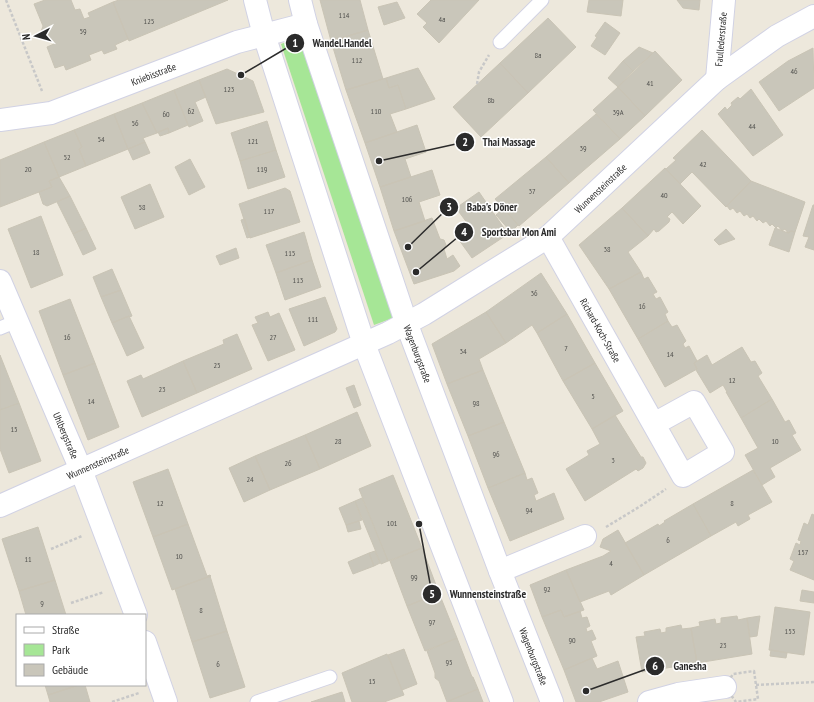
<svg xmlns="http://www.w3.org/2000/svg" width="814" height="702" font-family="'PT Sans Narrow',sans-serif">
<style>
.green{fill:#a6e696}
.building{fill:#c9c6ba;stroke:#c9c4b5}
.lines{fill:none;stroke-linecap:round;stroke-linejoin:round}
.service-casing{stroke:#d1d2e4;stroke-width:15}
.minor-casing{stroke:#d1d2e4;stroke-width:24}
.secondary-casing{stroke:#d1d2e4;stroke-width:24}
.path{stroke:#c8c8c8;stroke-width:2.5;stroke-dasharray:3 2;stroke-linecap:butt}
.service{stroke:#fff;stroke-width:13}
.minor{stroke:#fff;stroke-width:22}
.secondary{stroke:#fff;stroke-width:22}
.labels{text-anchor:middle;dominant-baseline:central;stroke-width:3;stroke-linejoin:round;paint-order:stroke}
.number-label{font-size:8px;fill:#52524f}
.street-label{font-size:10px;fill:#2b2b2b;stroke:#fff}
.leader{fill:none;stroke:#2b2b2b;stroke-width:1.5}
.callout-dot{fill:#2b2b2b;stroke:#fff;stroke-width:1.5}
.mark-label{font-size:12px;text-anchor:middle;font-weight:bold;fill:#fff}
.callout-label{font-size:11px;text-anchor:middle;font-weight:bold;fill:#2b2b2b;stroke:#fff;stroke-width:3;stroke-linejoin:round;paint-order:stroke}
</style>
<rect width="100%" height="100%" fill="#ede8dc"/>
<path class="green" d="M300,37L393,318L374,325L281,44Z"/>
<path class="building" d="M45,0H71L75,10L80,9L84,19L90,17L88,13L113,2L128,39L115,45L117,49L104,54L102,50L89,55L91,60L66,70L64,65L55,68L47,47L54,44L53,40L49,41L39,37L43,26L34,4Z
M119,0H228L129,41L113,2Z
M320,0H360L368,30L331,41Z
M431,0H479L439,43L423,27L427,23L417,14Z
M589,0H623L621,16L587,12Z
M677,0H700L699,10L683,8Z
M397,2L405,18L384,25L378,7Z
M548,18L576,47L528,93L500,63Z
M605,22L620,33L605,55L591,46L597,37L595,36Z
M368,30L383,79L346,90L331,41Z
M639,47L653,53L633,71L623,61Z
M813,48L814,88L779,111L759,82L788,61Z
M655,51L682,80L645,116L618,87Z
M623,61L633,71L618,87L608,78Z
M500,63L528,93L481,137L453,107Z
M418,68L435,99L406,109L398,85L389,88L386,78Z
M227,69L253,81L264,112L216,124L199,80Z
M386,78L389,88L398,85L406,109L390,114L397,132L365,143L346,90Z
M199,80L206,97L195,102L203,121L189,127L174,90Z
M618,87L645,116L620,139L593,110Z
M751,89L783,135L753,156L718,114L725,107L727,110L732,105L731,103L738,97L740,99Z
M174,90L188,125L169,133L168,128L157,133L142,103Z
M142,103L157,133L143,138L145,142L128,149L114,114Z
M114,114L128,149L86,166L79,149L82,147L74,130Z
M596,114L620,139L569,183L546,157Z
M267,121L276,150L240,161L231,133Z
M417,125L426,152L405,159L411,177L380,187L365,143Z
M168,128L169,133L160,136L158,132Z
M74,130L82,147L79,149L86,166L59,177L44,142Z
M702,130L751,181L726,207L692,172L680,184L666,169L676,160L673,158Z
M44,142L59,177L49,181L52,187L0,207V160Z
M145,142L150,153L133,160L128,149Z
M276,150L285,177L248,189L240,161Z
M546,157L569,183L519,226L495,199Z
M190,159L205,187L189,195L175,167Z
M665,168L701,206L683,224L672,212L667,217L670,219L669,222L659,231L656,232L654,229L648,236L622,208Z
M432,170L440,195L419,202L425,221L394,231L380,187Z
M59,177L70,196L47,206L43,204L39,192L52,187L49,181Z
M751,181L805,202L795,232L791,231L788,233L785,229L782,231L778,226L776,228L772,224L770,226L766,221L763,223L759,219L757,221L753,216L750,218L747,214L744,216L740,211L737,213L733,208L730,210L727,206Z
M150,184L164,217L135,229L121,197Z
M285,188L290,191L300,222L250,238L239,204Z
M479,192L508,234L472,258L454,233L468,224L456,208Z
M70,196L86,228L73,234L57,202Z
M813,205H814V250L805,247L809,237L803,236Z
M504,208L518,225L511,232L496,215Z
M622,208L648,236L628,252L641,272L609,289L579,245Z
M41,216L63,275L31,288L8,229Z
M432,218L440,239L444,240L446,245L444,249L447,259L453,255L460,266L454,271L414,284L394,231Z
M245,219L250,237L247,238L241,220Z
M86,228L96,249L83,255L73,234Z
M775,228L788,233L791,231L795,232L789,252L769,245Z
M726,229L735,239L719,245L714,240Z
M304,232L312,260L276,273L266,245Z
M236,248L239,258L220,265L216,256Z
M312,260L321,287L285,300L276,273Z
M112,269L121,290L101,297L93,277Z
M641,272L644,279L648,277L657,292L653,294L656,299L660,297L668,312L665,314L668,321L638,339L609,289Z
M541,273L567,314L537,333L532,325L506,343L486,312Z
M121,290L132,316L129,317V316L112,323L101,297Z
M325,297L337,329L335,332L304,346L289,309Z
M70,299L95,363L63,375L39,311Z
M268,312L270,317L279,313L295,350L268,361L252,325L258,323L255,317Z
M486,312L506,343L479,359L483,370L447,384L432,344Z
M567,314L595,363L563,381L537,333Z
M129,316L144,348L127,356L112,323Z
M668,321L672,327L677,325L686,341L683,344L685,348L689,346L697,361L694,363L697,369L665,387L638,339Z
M237,334L252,369L197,393L183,361L224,344L223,340Z
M742,347L751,362L755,361L762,373L758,376L772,399L741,418L726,392H727L723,385L710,393L696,370L697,369L694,363L707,355L712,365Z
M0,355L19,403L0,410Z
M183,361L197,393L142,417L127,381L141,375L143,379Z
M95,363L119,427L88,440L63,375Z
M595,363L623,411L592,429L563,381Z
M483,370L504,422L468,436L447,384Z
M354,385L361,405L354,408L346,388Z
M772,399L785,422L789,420L796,433L792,435L801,450L770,468L775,477L762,485L745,455L758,448L741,418Z
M19,403L41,461L9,473L0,449V410Z
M357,412L371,446L320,469L305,435Z
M615,415L641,457H643L646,463L643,468L638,471L636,469L585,501L566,469L589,455L587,451L600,444L592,429Z
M504,422L525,473L488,488L468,436Z
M305,435L320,469L270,490L255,456Z
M255,456L270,490L244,502L229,468Z
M168,469L188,524L153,537L133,482Z
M753,470L772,502L748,515L750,519L738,526L736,522L711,536L693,504Z
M525,473L527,480L532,478L538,493L534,495L536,501L554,493L564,519L510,541L488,488Z
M393,475L422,548L388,561L359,489Z
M362,498L388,561L381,564L355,501Z
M355,501L362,520L346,525L339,508Z
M693,504L711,536L644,575L625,543L658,524L659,526L665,522L664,521Z
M812,514L814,515V580L790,570L794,561L790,559L796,543L800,545L801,541L798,540L804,523L808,525Z
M359,521L361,529L348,532L346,525Z
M188,524L207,576L210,575L211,576L172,590L153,537Z
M38,527L55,580L19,591L2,539Z
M618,530L644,575L611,595L609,591L580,602L566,570L603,556L611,551L600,547L603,539Z
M422,548L439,593L407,606L390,561Z
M375,551L380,563L374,566L369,553Z
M369,553L374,566L353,574L348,562Z
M566,570L584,610L564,617L561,610L542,617L530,585Z
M210,576L227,631L192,642L175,589Z
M55,580L66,615H26L19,591Z
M802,590L814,592V603L800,601Z
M439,593L457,638L425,651L407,606Z
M775,607L810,612L804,655L769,650Z
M561,610L564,617L580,611L582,618L587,617L590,626L586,628L587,632L592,630L596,639L591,641L597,656L564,670L542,617Z
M737,616L738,620L747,618L752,654L697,663L691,628L700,626L699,622L715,619L716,624L721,623V618Z
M760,616L757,636L750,637L747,618Z
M681,625L682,629L691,628L697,663L642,672L636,637L645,636L644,632L660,629L661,633L666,632V628Z
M227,631L245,687L210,698L192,642Z
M457,638L472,677H473L478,689L447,702L439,681L435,678V673L427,651Z
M404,649L417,684L402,690L388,655Z
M771,650L787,653L786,658L770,656Z
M387,654L404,695L384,702H352L342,673Z
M592,658L597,669L618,661L628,692L599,702H576L564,670Z
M45,685H79L48,695Z
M79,685H85L90,702H50L48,695Z
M478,689L483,702H449L448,701Z
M342,692L345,702H311Z"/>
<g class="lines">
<g class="service-casing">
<path id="service" d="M500,42L542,0
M0,328L17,321
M257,702L330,677"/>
</g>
<g class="minor-casing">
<g id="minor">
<path id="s1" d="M717,79L724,0"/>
<path id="s2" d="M0,120L51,113L237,42L306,24"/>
<path id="s3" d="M548,237L683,476L723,452L694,402L654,424"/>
<path id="s4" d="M0,281L81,470L136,615"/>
<path id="s5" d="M0,506L388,333L424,314L548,237L717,79L777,36L814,16"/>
<path d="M500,571L585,536"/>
<path d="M145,642L166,702"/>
<path d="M649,702L678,694L725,687"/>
</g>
</g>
<g class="secondary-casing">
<g id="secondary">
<path d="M255,0L264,35L364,344L502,702"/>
<path id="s6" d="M300,0L306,24L407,325L500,571L552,702"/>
</g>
</g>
<path class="path" d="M6,0L42,91
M477,84L479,72L489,55
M606,527L639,507L666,489
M51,549L82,536
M71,603L104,592
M754,671L758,699L736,702L725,687L733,674Z
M756,685L814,682
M112,702L139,693"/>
<use href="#service" class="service"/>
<use href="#minor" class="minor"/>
<use href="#secondary" class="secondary"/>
</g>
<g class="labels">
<g class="number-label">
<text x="344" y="15">114</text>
<text x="442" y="19">4a</text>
<text x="149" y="21">125</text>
<text x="83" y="31">59</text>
<text x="538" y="55">8a</text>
<text x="357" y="60">112</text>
<text x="794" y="71">46</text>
<text x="650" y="83">41</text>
<text x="229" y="89">123</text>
<text x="491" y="100">8b</text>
<text x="191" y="111">62</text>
<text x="376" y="111">110</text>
<text x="618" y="112">39A</text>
<text x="166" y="114">60</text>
<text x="135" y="123">56</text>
<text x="752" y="126">44</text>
<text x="101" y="139">54</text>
<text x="253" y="141">121</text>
<text x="583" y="148">39</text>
<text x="67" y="157">52</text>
<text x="703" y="164">42</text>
<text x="28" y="169">20</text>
<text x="262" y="169">119</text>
<text x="532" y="191">37</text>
<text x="664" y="195">40</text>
<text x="407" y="199">106</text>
<text x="142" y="207">58</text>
<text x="269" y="211">117</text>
<text x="607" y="249">38</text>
<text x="36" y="252">18</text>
<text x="290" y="253">115</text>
<text x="298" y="280">113</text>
<text x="534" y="293">36</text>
<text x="642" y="306">16</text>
<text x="313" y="319">111</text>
<text x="67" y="337">16</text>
<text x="273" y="337">27</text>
<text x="566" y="348">7</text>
<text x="463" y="351">34</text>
<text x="670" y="354">14</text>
<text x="217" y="365">25</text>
<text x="732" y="380">12</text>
<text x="162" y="389">23</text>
<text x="593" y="396">5</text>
<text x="91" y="401">14</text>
<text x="476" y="403">98</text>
<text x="14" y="429">15</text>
<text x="338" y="441">28</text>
<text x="775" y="441">10</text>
<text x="496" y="454">96</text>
<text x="613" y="460">3</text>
<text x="288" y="463">26</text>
<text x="250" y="479">24</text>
<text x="160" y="503">12</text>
<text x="732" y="503">8</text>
<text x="529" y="510">94</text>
<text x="392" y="523">101</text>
<text x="668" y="540">6</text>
<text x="803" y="552">157</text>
<text x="179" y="556">10</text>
<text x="28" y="559">11</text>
<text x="611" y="563">4</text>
<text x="414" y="577">99</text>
<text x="547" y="589">92</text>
<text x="42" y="603">9</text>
<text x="201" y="610">8</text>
<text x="432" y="622">97</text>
<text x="790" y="631">153</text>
<text x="572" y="640">90</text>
<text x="723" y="645">23</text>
<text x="449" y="662">95</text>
<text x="218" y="664">6</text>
<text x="372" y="681">15</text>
</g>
<g class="street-label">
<text stroke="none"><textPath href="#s1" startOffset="40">Faullederstraße</textPath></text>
<text stroke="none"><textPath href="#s2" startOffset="161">Kniebisstraße</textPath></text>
<text stroke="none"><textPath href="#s5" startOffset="683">Wunnensteinstraße</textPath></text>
<text stroke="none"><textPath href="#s3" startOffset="107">Richard-Koch-Straße</textPath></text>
<text stroke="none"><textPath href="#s6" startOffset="373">Wagenburgstraße</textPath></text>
<text stroke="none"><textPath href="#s4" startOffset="168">Uhlbergstraße</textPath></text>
<text stroke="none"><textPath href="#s5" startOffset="107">Wunnensteinstraße</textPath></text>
<text stroke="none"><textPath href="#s6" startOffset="697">Wagenburgstraße</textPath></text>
</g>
</g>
<path class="leader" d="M241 75L295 43M379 161L465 142M408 247L449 207M416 272L464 232M419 524L432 594M586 691L655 666"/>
<g class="callout-dot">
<circle cx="241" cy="75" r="4"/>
<circle cx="379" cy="161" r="4"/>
<circle cx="408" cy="247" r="4"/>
<circle cx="416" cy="272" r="4"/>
<circle cx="419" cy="524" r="4"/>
<circle cx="586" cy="691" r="4"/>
<circle cx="295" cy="43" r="10"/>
<circle cx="465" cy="142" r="10"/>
<circle cx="449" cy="207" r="10"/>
<circle cx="464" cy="232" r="10"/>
<circle cx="432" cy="594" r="10"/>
<circle cx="655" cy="666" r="10"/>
</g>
<g class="mark-label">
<text x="295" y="47">1</text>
<text x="465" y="146">2</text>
<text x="449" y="211">3</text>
<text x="464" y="236">4</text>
<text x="432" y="598">5</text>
<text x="655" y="670">6</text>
</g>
<g class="callout-label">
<text x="342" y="47">Wandel.Handel</text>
<text x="509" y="146">Thai Massage</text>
<text x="492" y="211">Baba's Döner</text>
<text x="519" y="236">Sportsbar Mon Ami</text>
<text x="488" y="598">Wunnensteinstraße</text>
<text x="690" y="670">Ganesha</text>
</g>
<rect x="16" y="614" width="130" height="72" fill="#ffffff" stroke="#aaaaaa"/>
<rect x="24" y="627" width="20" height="6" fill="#ffffff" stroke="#aaaaaa"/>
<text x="52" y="634" font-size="12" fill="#2b2b2b">Straße</text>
<rect x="24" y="644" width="20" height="12" fill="#a6e696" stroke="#aaaaaa"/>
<text x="52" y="654" font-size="12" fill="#2b2b2b">Park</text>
<rect x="24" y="664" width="20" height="12" fill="#c9c6ba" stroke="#aaaaaa"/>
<text x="52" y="674" font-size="12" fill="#2b2b2b">Gebäude</text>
<g transform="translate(36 36) rotate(264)" stroke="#ffffff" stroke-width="3" paint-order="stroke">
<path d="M0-3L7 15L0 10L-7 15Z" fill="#2b2b2b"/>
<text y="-6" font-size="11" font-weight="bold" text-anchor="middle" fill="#2b2b2b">N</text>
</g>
</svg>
